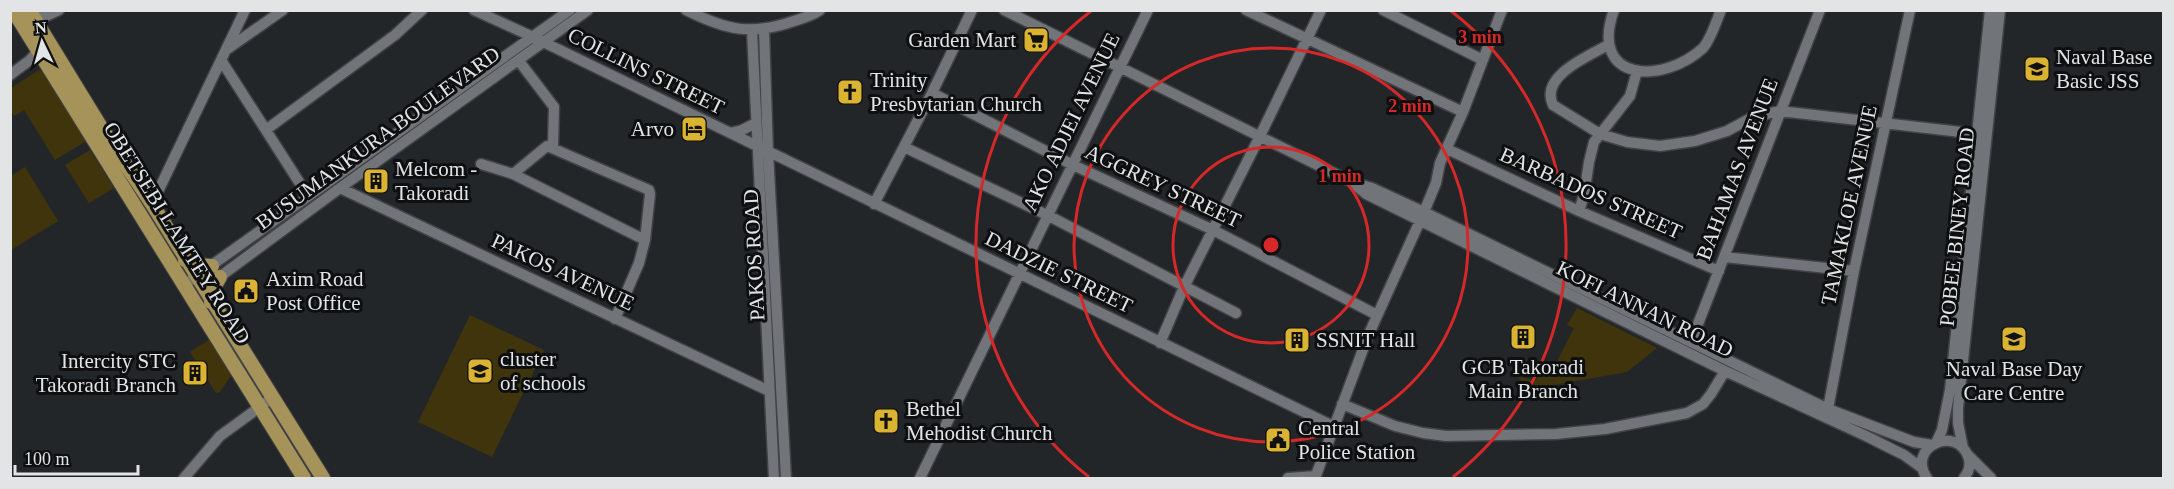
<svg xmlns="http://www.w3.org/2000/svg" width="2174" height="489" font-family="'Times New Roman',serif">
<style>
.green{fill:#40340c}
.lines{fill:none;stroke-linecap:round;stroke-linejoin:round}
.minor-casing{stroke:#404245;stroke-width:13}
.major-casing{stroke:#404245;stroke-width:16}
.minor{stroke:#717478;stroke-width:10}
.major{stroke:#a5935a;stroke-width:14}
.ring{fill:none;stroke:#d62828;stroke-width:3}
.labels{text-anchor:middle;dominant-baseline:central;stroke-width:6;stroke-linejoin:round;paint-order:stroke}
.poi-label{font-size:21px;fill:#e2e4e6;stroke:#0e0f10;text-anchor:start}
.street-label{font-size:21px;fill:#e2e4e6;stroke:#0e0f10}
.centre{fill:#d62828;stroke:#0e0f10;stroke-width:3}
.ring-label{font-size:18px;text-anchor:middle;font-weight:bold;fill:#d62828;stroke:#0e0f10;stroke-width:6;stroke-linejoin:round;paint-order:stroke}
</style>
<rect width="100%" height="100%" fill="#232629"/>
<path class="green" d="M39,70L46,74L88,140L55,160L24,110L14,116L11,111V88Z
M90,150L114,188L89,203L65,165Z
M25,167L58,221L11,250V176Z
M1577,308L1657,348L1627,372L1554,385L1525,387L1517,375L1535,381L1544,369L1552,371L1574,328L1567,325Z
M470,315L544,350L492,457L418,422Z
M213,337L234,371L220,392L216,393L190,352Z"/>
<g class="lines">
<g class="minor-casing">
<path id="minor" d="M474,10L533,37L1333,426
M686,10C726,30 751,36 794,21C803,18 812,16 820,10
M1004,10L1352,182L1372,188L1424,212L1828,409L1914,442L1932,445
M1246,10L1463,112
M1383,10L1483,60
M1614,10C1588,82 1663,85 1703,48C1711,39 1716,22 1721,10
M33,16L44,17L59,10
M764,30L768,152L786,478
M752,31L774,478
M1608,45C1589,56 1539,76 1553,105L1600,134L1627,142L1660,146L1695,141L1727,131L1753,117L1780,111L1978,134
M226,50L283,10
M221,60L308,196
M519,61L554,107L553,147
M10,75L30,60L43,45
M932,93L1073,165L1213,230L1377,315
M267,129L395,35L422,10
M730,133L742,130L756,123
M904,147L1047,215L1236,313
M1447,149L1579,211L1719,271
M481,164L513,174
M1355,185L1366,194L1725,371L1864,435L1904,455L1922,468
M340,188L769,391
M152,204L245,10
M874,204L932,93L972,10
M1579,211L1584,195L1589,162L1594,142L1630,96L1637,71
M1724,257L1854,271
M214,281L340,188L588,10
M184,285L570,10
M615,319L639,263L645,240L650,194L649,190L547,146L513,174L645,240
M1691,342L1820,10
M1160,343L1184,287L1260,136L1321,10
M1342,404L1395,426L1423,433L1446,436L1556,434L1605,429L1687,413L1703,404L1711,394L1725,371
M1828,409L1854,271L1910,10
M1936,443L1942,430L1950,390L1990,10
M1963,448L1958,423V408L2000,10
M1967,454L1991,478
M184,478L220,436L272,398
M920,478L1148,10
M1288,478L1316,476
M1315,478L1368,336L1424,212L1436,183L1440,163L1463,112L1502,10
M1927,478C1906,448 1955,424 1968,456C1971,464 1969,472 1964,478"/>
</g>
<g class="major-casing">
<path id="major" d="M13,10L304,478
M29,10L102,129L152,204L323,478
M185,260L195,265L212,266
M211,302L213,289L220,277"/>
</g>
<use href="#minor" class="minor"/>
<use href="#major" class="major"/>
</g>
<g class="ring">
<circle cx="1271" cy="245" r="98"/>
<circle cx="1271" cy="245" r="197"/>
<path d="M1089 477A295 295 0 0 1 1091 11M1451 11A295 295 0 0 1 1453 477"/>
</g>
<defs>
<g id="supermarket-square" transform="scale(1.35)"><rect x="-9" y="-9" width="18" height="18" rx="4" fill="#dab333" stroke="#0e0f10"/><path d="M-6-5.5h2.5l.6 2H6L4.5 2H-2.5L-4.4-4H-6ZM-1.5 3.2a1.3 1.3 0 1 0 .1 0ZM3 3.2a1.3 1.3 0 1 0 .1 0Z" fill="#111"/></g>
<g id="school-square" transform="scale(1.35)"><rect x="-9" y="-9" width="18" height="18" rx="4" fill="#dab333" stroke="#0e0f10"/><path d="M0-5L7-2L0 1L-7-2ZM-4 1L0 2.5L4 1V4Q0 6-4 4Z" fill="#111"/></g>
<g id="church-square" transform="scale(1.35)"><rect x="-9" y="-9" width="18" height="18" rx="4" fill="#dab333" stroke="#0e0f10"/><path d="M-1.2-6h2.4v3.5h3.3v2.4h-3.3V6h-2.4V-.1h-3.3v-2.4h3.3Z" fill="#111"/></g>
<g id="hotel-square" transform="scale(1.35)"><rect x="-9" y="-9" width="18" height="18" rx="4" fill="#dab333" stroke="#0e0f10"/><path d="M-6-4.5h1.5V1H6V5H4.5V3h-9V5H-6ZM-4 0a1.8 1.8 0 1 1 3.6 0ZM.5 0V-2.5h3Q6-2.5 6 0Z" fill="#111"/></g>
<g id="building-square" transform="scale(1.35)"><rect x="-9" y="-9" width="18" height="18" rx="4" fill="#dab333" stroke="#0e0f10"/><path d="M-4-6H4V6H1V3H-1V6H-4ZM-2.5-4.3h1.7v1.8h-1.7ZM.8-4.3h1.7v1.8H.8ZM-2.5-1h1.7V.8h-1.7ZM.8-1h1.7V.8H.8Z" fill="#111"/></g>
<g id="civic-square" transform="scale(1.35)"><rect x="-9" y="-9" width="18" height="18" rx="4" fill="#dab333" stroke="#0e0f10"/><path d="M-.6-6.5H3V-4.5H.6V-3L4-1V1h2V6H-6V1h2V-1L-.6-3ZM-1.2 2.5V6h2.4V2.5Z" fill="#111"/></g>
</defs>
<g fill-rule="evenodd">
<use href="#supermarket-square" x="1036" y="40"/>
<use href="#school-square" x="2037" y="69"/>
<use href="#church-square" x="850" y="92"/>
<use href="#hotel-square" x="694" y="129"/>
<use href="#building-square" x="376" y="181"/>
<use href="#civic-square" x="246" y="291"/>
<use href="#building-square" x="1523" y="337"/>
<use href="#school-square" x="2014" y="339"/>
<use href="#building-square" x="1297" y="340"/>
<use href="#school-square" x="480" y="371"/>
<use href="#building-square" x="195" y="373"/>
<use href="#church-square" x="886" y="421"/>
<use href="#civic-square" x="1278" y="440"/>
</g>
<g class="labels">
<g class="poi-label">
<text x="1016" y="40" text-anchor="end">Garden Mart</text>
<text x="2056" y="57">Naval Base<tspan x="2056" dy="24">Basic JSS</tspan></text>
<text x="870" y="80">Trinity<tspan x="870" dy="24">Presbytarian Church</tspan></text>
<text x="674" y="129" text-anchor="end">Arvo</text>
<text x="395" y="169">Melcom -<tspan x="395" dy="24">Takoradi</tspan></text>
<text x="266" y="279">Axim Road<tspan x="266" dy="24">Post Office</tspan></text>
<text x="1316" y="340">SSNIT Hall</text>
<text x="500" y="359">cluster<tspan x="500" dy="24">of schools</tspan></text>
<text x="176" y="361" text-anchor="end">Intercity STC<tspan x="176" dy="24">Takoradi Branch</tspan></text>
<text x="1523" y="367" text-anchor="middle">GCB Takoradi<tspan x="1523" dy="24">Main Branch</tspan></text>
<text x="2014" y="369" text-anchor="middle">Naval Base Day<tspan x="2014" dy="24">Care Centre</tspan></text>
<text x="906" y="409">Bethel<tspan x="906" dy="24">Mehodist Church</tspan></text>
<text x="1298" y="428">Central<tspan x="1298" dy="24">Police Station</tspan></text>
</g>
<g class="street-label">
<text transform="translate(646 71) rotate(26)">COLLINS STREET</text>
<text transform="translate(1071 122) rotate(-64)">AKO ADJEI AVENUE</text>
<text transform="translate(378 138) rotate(-36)">BUSUMANKURA BOULEVARD</text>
<text transform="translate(1737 169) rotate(-69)">BAHAMAS AVENUE</text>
<text transform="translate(1163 186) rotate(25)">AGGREY STREET</text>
<text transform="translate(1591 193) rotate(24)">BARBADOS STREET</text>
<text transform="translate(1849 205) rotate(-78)">TAMAKLOE AVENUE</text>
<text transform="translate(1957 227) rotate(-84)">POBEE BINEY ROAD</text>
<text transform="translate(177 233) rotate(58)">OBETSEBI LAMTEY ROAD</text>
<text transform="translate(754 255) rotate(-93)">PAKOS ROAD</text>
<text transform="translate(563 272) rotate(25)">PAKOS AVENUE</text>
<text transform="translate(1059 272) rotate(26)">DADZIE STREET</text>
<text transform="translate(1645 309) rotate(26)">KOFI ANNAN ROAD</text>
</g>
</g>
<circle cx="1271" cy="245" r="9" class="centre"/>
<g class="ring-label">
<text x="1480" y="43">3 min</text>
<text x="1410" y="112">2 min</text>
<text x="1340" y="182">1 min</text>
</g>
<rect width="2174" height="489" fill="none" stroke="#e2e4e6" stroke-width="24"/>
<g transform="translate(42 42) rotate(355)" stroke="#0e0f10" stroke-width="4.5" paint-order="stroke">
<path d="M0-4.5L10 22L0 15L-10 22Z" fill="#e2e4e6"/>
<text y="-9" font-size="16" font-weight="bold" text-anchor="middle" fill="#e2e4e6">N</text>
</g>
<path d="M15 465v9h123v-9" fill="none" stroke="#e2e4e6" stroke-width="3"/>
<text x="24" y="465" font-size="18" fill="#e2e4e6" stroke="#0e0f10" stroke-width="4.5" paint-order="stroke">100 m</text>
</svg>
